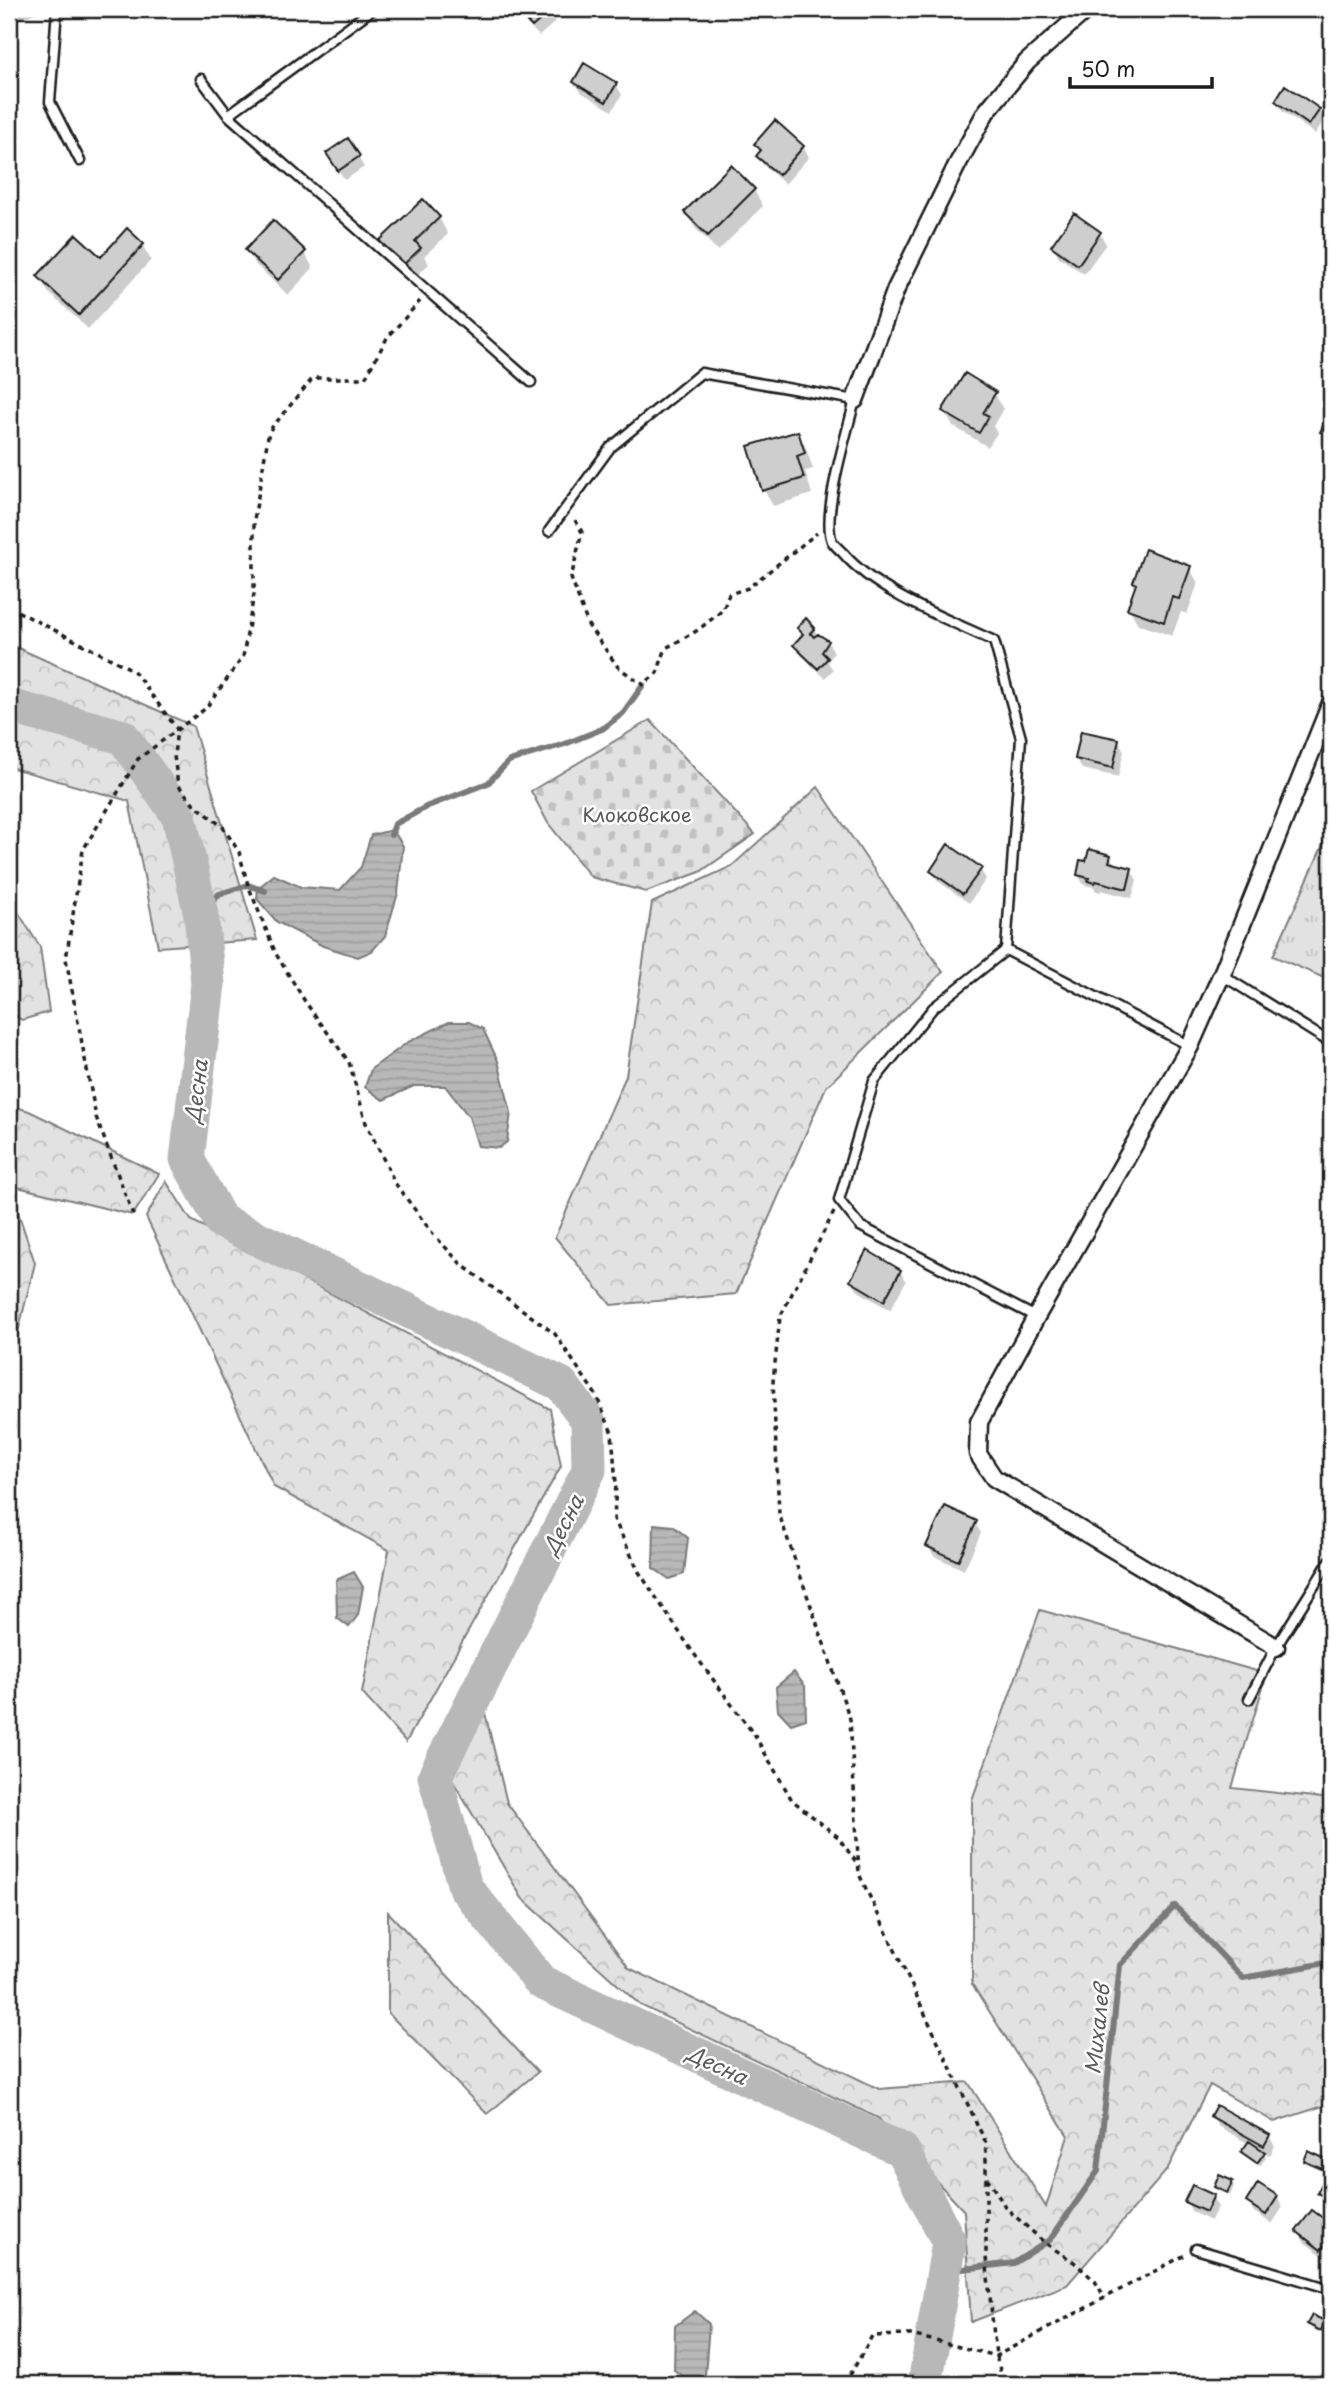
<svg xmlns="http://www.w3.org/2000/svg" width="1340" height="2393" font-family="'Playpen Sans',sans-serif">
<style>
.grass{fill:url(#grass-tufts);stroke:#7f7f7f;stroke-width:2}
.forest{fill:url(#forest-crowns);stroke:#7f7f7f;stroke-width:2}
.cemetery{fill:url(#cemetery-stones);stroke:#7f7f7f;stroke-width:2}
.water{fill:url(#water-rules);stroke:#7a7a7a;stroke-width:2}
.shadow{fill:#0003}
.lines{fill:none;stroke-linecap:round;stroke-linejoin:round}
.stream{stroke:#7a7a7a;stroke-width:6}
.river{stroke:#b8b8b8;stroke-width:35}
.building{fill:#cecece;stroke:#1c1c1c;stroke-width:2}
.lane-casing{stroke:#1c1c1c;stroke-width:13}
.street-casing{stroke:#1c1c1c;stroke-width:21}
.path{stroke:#1c1c1c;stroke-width:3.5;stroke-dasharray:5 5;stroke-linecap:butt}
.lane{stroke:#fff;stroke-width:8}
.street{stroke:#fff;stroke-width:16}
.labels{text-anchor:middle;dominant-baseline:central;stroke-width:5;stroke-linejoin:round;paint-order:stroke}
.park-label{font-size:19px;fill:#575757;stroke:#fff}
.water-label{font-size:21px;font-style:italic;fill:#5a5a5a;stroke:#fff}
</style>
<defs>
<pattern id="grass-tufts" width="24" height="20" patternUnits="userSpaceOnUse" patternTransform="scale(1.75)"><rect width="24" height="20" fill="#e2e2e2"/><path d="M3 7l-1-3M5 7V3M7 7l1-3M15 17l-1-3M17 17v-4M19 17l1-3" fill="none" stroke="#c1c1c1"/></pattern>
<pattern id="forest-crowns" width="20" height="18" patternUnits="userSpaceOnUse" patternTransform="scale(1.75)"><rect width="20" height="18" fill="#e2e2e2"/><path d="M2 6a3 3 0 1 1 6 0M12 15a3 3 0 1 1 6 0" fill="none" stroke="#c1c1c1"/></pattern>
<pattern id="cemetery-stones" width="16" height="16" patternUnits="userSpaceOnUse" patternTransform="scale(1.75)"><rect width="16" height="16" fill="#e2e2e2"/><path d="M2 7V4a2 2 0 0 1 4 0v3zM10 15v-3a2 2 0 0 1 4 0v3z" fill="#c1c1c1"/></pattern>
<pattern id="water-rules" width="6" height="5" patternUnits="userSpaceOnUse" patternTransform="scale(1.75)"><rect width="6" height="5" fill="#b8b8b8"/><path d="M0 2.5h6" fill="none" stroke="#9e9e9e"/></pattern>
</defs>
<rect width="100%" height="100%" fill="#fff"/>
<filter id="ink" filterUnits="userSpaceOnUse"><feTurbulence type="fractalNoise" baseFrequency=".0143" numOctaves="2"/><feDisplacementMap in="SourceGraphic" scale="14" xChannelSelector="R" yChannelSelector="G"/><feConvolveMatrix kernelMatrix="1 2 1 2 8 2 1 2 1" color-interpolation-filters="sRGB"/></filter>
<g filter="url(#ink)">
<path class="grass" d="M1331,827V981L1273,956Z"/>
<path class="forest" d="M9,644L193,726L257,940L158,947L129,801L9,767Z
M818,787L943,972L826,1087L736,1294L611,1305L555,1237L626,1076L652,903L732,866Z
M13,904L40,947L49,1012L22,1020L9,1012V905Z
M9,1105L29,1111L159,1174L133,1215L9,1185L35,1263L9,1369Z
M166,1181L191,1220L550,1409L561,1466L406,1742L362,1693L389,1550L274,1487L146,1217Z
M1040,1610L1267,1674L1232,1788L1331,1799V2106L1326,2105L1274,2122L1210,2085L1167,2170L1067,2285L971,2322L964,2211L878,2118L640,2005L522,1898L447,1771L485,1713L507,1803L629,1968L879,2089L968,2082L1046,2207L1068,2136L972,1984V1800Z
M388,1912L538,2072L487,2114L388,2013Z"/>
<path class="cemetery" d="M650,720L755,834L700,872L646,892L591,877L548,823L531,791Z"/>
<path class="water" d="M393,830L403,846L398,893L385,936L372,951L358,957L323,946L277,922L257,899L258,888L274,875L301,887L340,890L361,867L371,835Z
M449,1022H469L483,1029L498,1061L511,1112L507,1142L499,1148L478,1146L469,1117L445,1086H414L383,1100L365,1087L371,1069L408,1042Z
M654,1524L673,1526L688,1538L684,1574L669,1579L653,1568Z
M354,1572L363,1587L358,1615L349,1627L337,1618L336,1580Z
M794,1672L805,1686L806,1719L791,1724L778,1710L776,1687Z
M695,2311L709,2324L705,2376L690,2381L674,2370L675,2326Z"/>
<path class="shadow" d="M9,9H48L15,20Z
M513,9H553L549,13L555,22L539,36Z
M575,82L616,84L622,95L612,111L581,92Z
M1277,101L1319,110L1324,120L1315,134L1282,111Z
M756,144L803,147L809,157L785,184L764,166L758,156L761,153Z
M358,157L364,167L345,180L334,164Z
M731,168L754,190L763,206L718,251L695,228L686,212Z
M1075,216L1100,234L1106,244L1084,274L1059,257L1053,246Z
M439,218L448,234L424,256L429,264L411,281L389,258Z
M142,245L151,260L88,329L48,292L39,277L101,259Z
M247,250L304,252L313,268L288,295L256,265Z
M994,393L1003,409L993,426L997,433L988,447L953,426L944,411Z
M1331,414V444L1322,432Z
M797,433L806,448L813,469L805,471L812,494L773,506L764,490Z
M1189,567L1198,583L1187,614L1181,612L1172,636L1138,624L1129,608L1137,586L1135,582Z
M799,628L814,629L818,636L828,642L834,652L828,662L833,670L825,678L801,655L796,645L804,636Z
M1118,740L1124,751L1118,777L1082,769L1076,759Z
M1110,856L1115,866L1131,870L1137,880L1132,898L1101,890V892L1096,891L1094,887L1084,885L1078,875L1087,863Z
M980,869L986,879L969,903L938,881L932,871Z
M900,1271L906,1281L890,1310L858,1291L852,1281Z
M975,1523L981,1533L964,1570L934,1556L928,1546Z
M1212,2116L1269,2136L1275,2146L1270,2155L1262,2151L1266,2157L1260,2166L1246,2156L1243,2152L1249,2144L1218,2126Z
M1325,2160L1328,2165L1324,2172L1308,2165L1306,2161Z
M1326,2178L1331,2180V2193L1328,2200L1319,2193Z
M1231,2182L1234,2186L1230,2196L1219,2191L1216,2187Z
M1212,2197L1218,2207L1211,2221L1192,2212L1186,2201Z
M1277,2197L1283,2207L1272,2224L1254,2212L1248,2202Z
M1313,2212L1331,2226V2253L1327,2259L1304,2242L1298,2231Z
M1324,2322L1327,2327L1323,2334L1312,2329L1309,2324Z"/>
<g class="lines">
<path class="stream" d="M391,835L395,824L428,806L488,783L509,761L565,744L602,729L623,713L643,685
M201,915L219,894L248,885L265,891
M945,2271L1014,2263L1050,2240L1098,2171L1120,1965L1175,1906L1243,1978L1326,1963L1331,1958"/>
<path class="river" d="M9,706L123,737L179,816L201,915L208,984L187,1159L221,1221L561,1384L588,1420L589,1470L435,1776L465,1887L541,1982L902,2150L949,2242L925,2384"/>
</g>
<path class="building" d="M515,9H548L550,11L532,27Z
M584,63L617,83L606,102L573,82Z
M1285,85L1320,109L1309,125L1275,101Z
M775,120L804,146L779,175L756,156L761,150L754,144Z
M348,138L360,156L338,171L326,153Z
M731,165L755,189L708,236L684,212Z
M423,199L440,217L415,241L421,248L401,267L378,242Z
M1074,213L1101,232L1078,265L1051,246Z
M273,220L306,251L278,280L245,250Z
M127,228L144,244L79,315L37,276L76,234L101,257Z
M965,373L996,392L983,413L989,416L979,433L942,411Z
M1331,410V438L1320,432Z
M798,431L805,453L797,456L804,478L762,491L748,446Z
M1145,549L1191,566L1179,599L1172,597L1164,622L1127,609L1136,584L1133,582Z
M806,618L815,628L810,633L814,637L818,634L829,641L822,652L828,658L818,669L793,645L803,634L797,628Z
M1081,731L1119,739L1113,768L1075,759Z
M948,844L982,868L963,894L930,871Z
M1089,849L1111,855L1109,862L1132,868L1127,889L1096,881L1095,883L1088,881L1089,878L1077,875L1080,860L1086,861Z
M867,1250L901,1270L884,1301L850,1281Z
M945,1506L977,1521L958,1561L926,1546Z
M1216,2105L1270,2135L1264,2146L1210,2116Z
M1249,2141L1265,2152L1257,2163L1241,2152Z
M1308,2151L1326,2159L1322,2169L1304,2161Z
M1219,2175L1233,2181L1227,2193L1214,2187Z
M1326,2176L1331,2178V2185L1325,2197L1317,2193Z
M1258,2183L1278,2196L1266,2215L1246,2202Z
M1192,2185L1214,2195L1206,2212L1184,2202Z
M1312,2210L1331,2224V2236L1321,2250L1296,2231Z
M1312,2315L1325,2321L1321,2331L1307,2324Z"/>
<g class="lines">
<g class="lane-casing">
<path id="lane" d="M57,9L50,102L80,161
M201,79L228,115L531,382
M228,115L373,9
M549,531L610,448L701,373L855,400C848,429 821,515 832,541C834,545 840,550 843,553C877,593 947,619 994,641L1021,738L1006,950L933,1008L874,1081L839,1200L860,1226L1036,1317
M1006,950L1190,1046
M1222,975L1331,1043
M1331,1460V1462
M1249,1699L1276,1647L1331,1559
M1196,2249L1331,2289"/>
</g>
<g class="street-casing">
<path id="street" d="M855,400L896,289L957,165L986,112L1027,62L1087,9
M1276,1647L994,1478L978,1454L979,1422L1036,1317L1190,1046L1224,969L1331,703"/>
</g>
<path class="path" d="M575,520L582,532L571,578L588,625L618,667L643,685L657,673L666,648L698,630L723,610L729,594L748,588L817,533
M9,607L133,670L177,729L174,756L178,785L194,804L223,827L239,852L248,885L276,954L306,1003L349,1062L366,1123L395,1183L433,1234L462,1265L555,1334L596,1395L612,1433L616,1483L614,1519L639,1572L692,1651L755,1736L792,1800L838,1837L859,1866
M834,1212L780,1317L773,1381L779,1514L850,1719L859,1874L986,2143V2257L996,2356L1004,2384
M133,1215L96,1117L66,959L83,850L138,759L206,708L243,657L254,594V520L269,431L313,378H365L387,338L420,301
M987,2178L1006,2208L1045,2243L1074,2262L1095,2281L1105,2298
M845,2384L872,2336L911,2335L996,2356L1185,2255"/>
<use href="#lane" class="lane"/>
<use href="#street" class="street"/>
</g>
</g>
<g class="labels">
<g class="park-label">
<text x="637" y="814">Клоковское</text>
</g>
<g class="water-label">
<text transform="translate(195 1091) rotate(-83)">Десна</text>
<text transform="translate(562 1524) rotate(-63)">Десна</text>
<text transform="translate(1096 2029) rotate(-84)">Михалев</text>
<text transform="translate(718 2064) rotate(25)">Десна</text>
</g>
</g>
<rect width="1340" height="2393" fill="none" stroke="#fff" stroke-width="35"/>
<rect x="18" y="18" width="1305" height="2358" fill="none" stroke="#1c1c1c" stroke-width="2.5" filter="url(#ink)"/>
<path d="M1070 77v10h142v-10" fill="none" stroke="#1c1c1c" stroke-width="3.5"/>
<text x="1081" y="77" font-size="21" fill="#1c1c1c" stroke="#ffffff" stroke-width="5" paint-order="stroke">50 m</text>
</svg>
